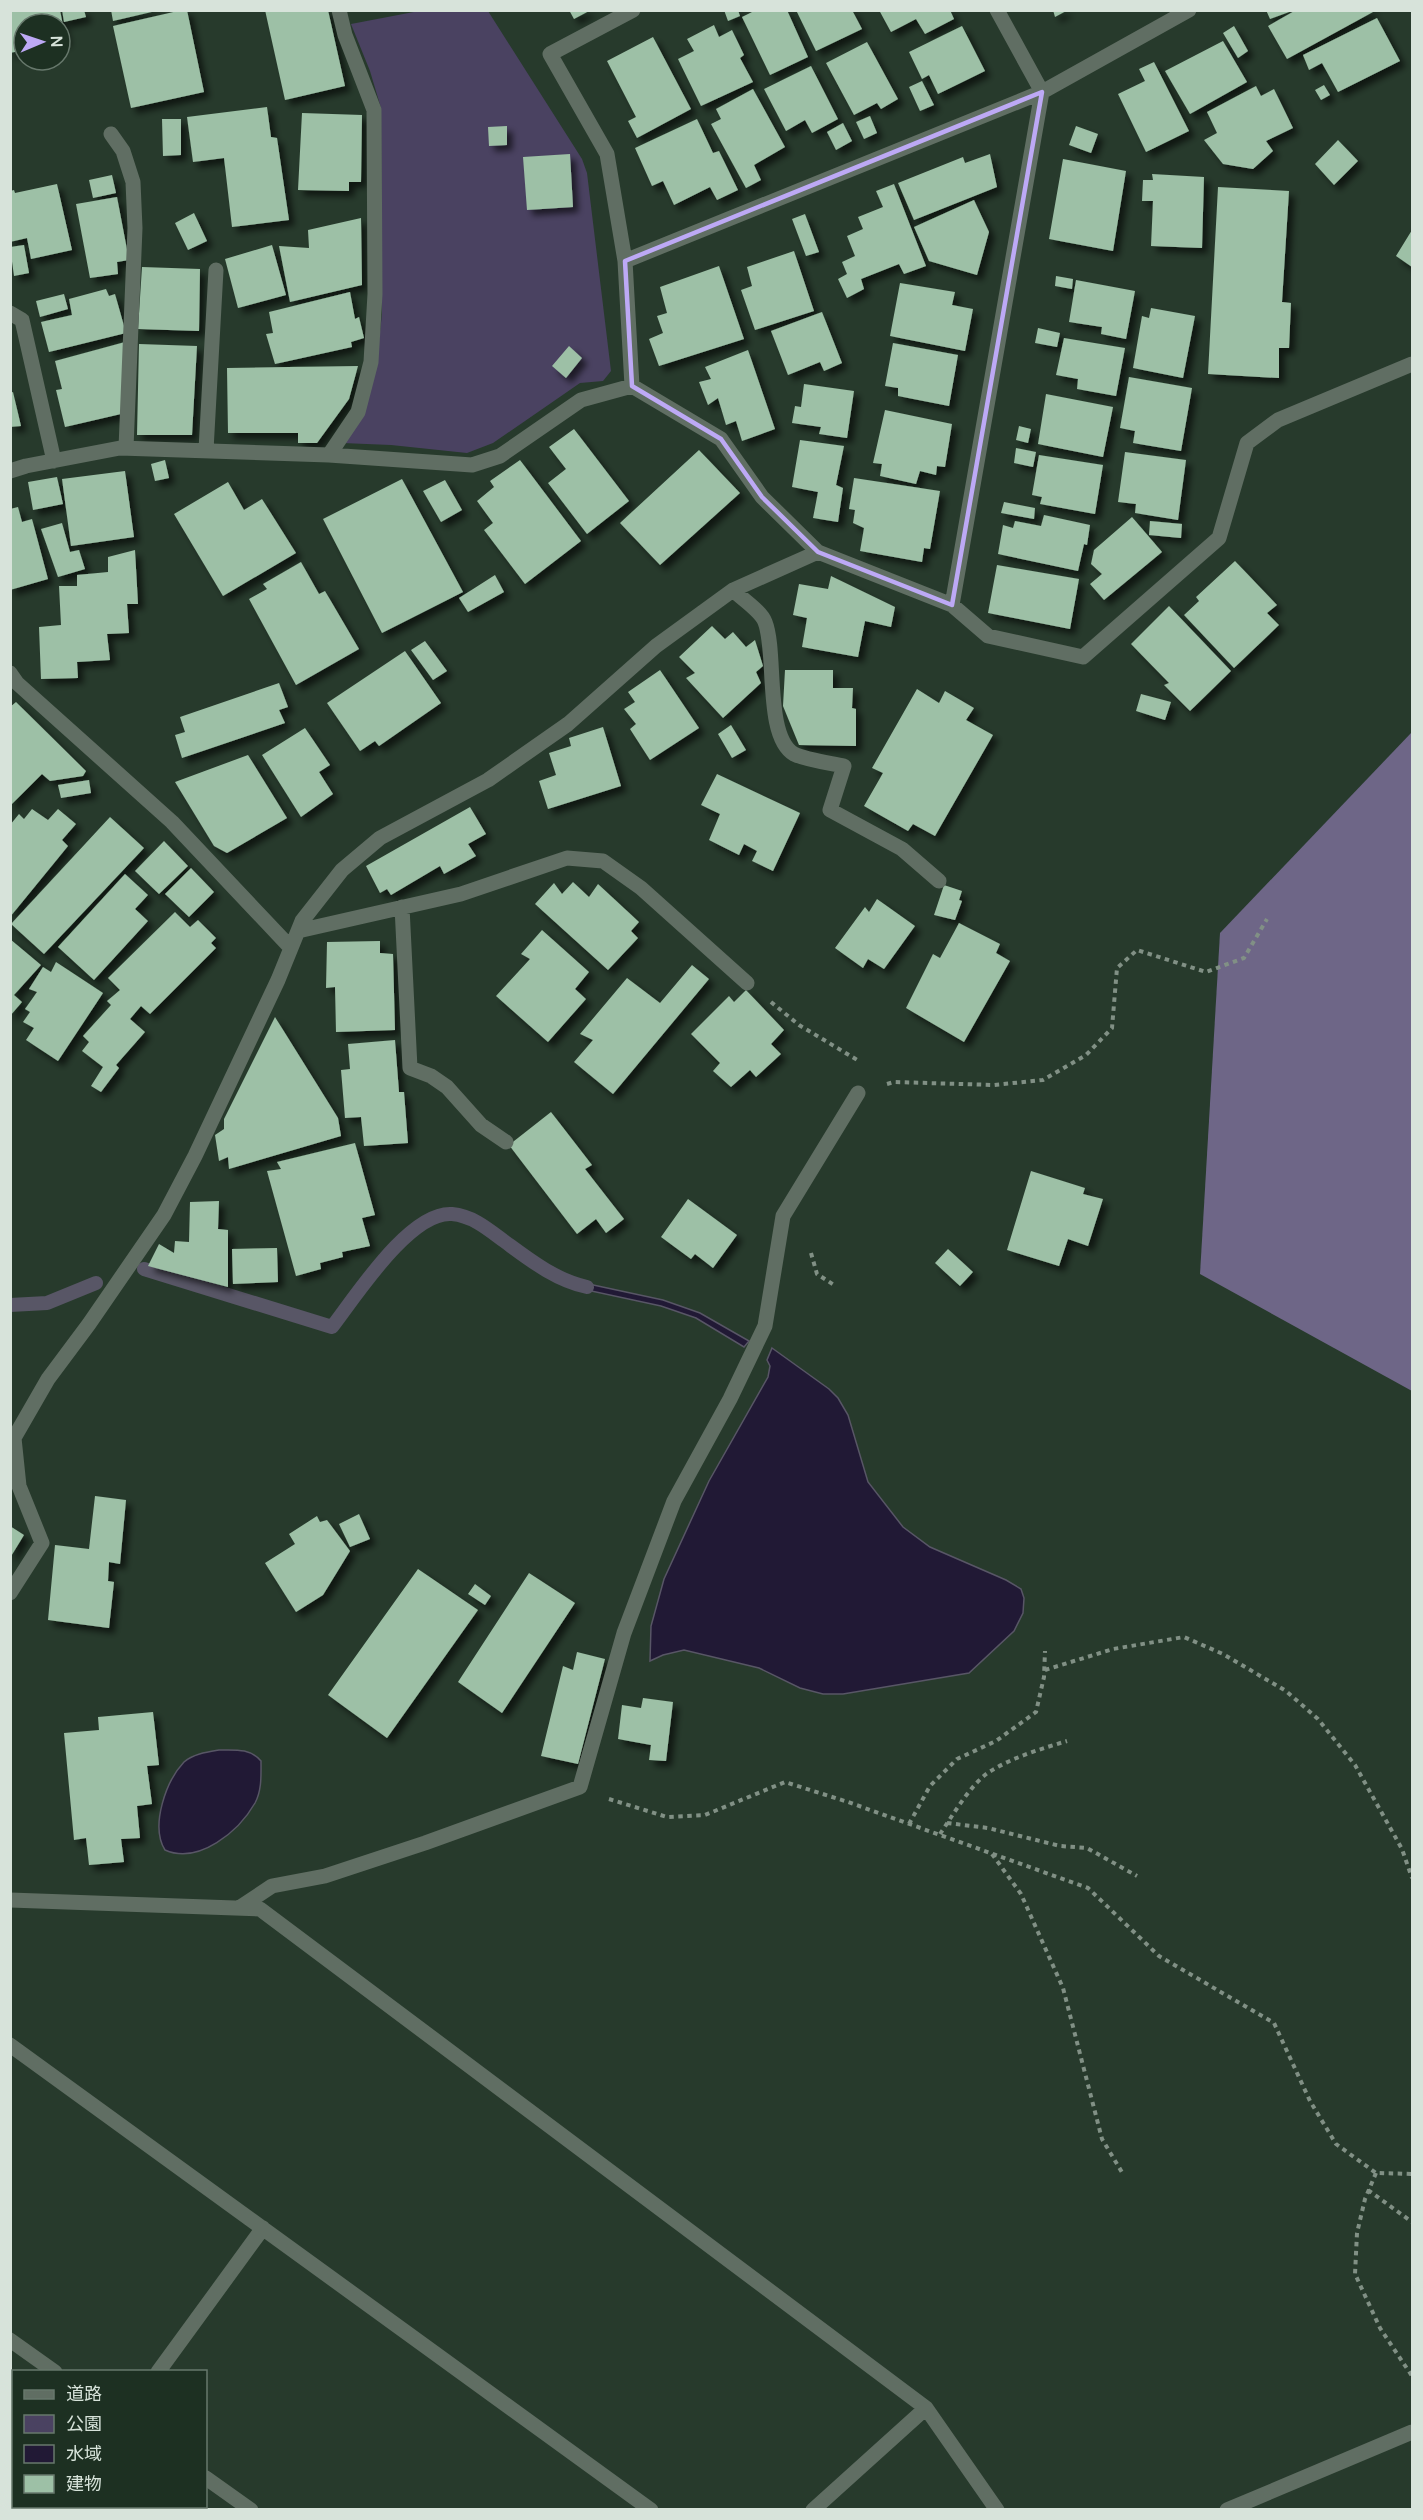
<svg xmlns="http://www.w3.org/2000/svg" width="1423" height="2520" font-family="Manrope,'Noto Sans JP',sans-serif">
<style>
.green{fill:#4a4261}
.forest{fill:#6e6687}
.water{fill:#211935;stroke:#585666;stroke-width:1.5}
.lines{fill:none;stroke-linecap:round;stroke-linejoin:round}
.stream{stroke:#585666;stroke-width:14}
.building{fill:#9dc0a6;filter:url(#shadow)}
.path{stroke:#819085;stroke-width:4;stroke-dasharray:4.5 4.5;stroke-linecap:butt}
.minor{stroke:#606e63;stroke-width:15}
.marked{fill:none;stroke:#bda9f5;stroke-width:4.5;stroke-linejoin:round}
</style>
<defs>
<filter id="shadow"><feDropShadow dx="5.5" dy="5.5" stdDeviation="3" flood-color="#0009"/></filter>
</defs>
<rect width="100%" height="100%" fill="#273a2c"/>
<path class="green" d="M419,11H488L582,159L587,173L611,371L603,381L580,383L493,443L467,453L391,445L342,443L377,358L382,314L381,108L370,71L351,24Z"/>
<path class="forest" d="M1412,732V1391L1200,1274L1220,933Z"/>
<path class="water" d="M570,1280L663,1300L700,1313L749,1341L744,1347L696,1318L661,1306L568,1286Z
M772,1348L829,1389L838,1398L848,1415L868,1482L903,1527L930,1547L1006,1580L1021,1589L1024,1598L1023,1613L1014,1631L969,1673L843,1694H823L800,1688L759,1668L684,1650L663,1655L650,1661L651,1626L664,1579L709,1481L768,1377L770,1366L767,1360Z
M219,1750C235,1750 250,1748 261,1761C261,1775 262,1790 255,1803C239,1831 199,1865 165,1850C150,1826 166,1781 184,1762C193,1754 207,1752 219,1750Z"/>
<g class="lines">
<path class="stream" d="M144,1269L332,1327C356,1296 410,1211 452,1214C473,1216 488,1229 504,1241C530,1260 555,1280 587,1287
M10,1305L47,1303L96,1283"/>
</g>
<path class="building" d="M10,10H60L66,41L60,42V24H24V50L10,53Z
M62,10H84L86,17L64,22Z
M111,10H156V11L113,21Z
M182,10H187L204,92L131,108L113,26Z
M265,10H328L345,86L285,100Z
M569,10H591L574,19Z
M724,10H738L740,16L728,21Z
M756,10H787L808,57L770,75L742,17Z
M796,10H852L862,29L816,51Z
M879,10H950L954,19L925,34L916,19L891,32Z
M1053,10H1068L1055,17Z
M1266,10H1292V11L1270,19Z
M1296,10H1373V12L1287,59L1268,26Z
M1377,18L1400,61L1338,92L1322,63L1309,70L1303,55Z
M714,25L719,37L732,30L744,55L740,58L753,82L701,106L678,59L694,51L687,39Z
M962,26L985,71L938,94L929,75L922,79L909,52Z
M1234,26L1248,51L1238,58L1223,33Z
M653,37L691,109L637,138L628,121L636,117L607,61Z
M1223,41L1247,82L1190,114L1165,71Z
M867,42L898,99L881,109L877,103L854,115L826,63Z
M1154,62L1189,131L1146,152L1118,94L1145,81L1139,69Z
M811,66L838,119L812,133L805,120L786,131L764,89Z
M922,81L934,105L920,111L909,87Z
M1324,85L1330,95L1321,100L1315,90Z
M1256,86L1261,96L1274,89L1293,128L1266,141L1273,151L1253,169L1223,164L1204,140L1217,133L1207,112Z
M753,89L785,147L754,165L761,180L746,188L711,124L721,119L716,109Z
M267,107L271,137L277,138L289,220L232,227L224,158L193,162L187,117Z
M302,113L362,115L361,182H349V191L298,190Z
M870,116L877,133L864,139L856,122Z
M162,119H181V155L163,156Z
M697,119L713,153L719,151L738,190L717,200L710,187L674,205L663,181L652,186L635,148Z
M843,123L852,141L836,150L827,132Z
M507,126V145L489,146L488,127Z
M1076,126L1098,134L1091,153L1069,145Z
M1338,140L1358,161L1334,185L1315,164Z
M570,154L573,207L527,210L523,157Z
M990,154L997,187L914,220L898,183L963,157L965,163Z
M1063,159L1126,171L1113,251L1049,239Z
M1152,174L1204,177L1202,248L1151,246L1153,201H1142L1143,180H1153Z
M112,175L116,193L93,198L89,180Z
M57,184L72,250L31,259L27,238L10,242V191L14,190L15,193Z
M894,184L926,266L904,274L899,264L861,279L864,289L847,298L838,279L847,274L842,262L855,256L847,236L863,229L858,217L883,207L876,191Z
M1218,187L1289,191L1282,302L1291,303L1289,348H1279V378L1208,374Z
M117,197L129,260L117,262L118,274L90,278L76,204Z
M974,200L989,232L977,275L929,261L914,227Z
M194,213L207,241L188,250L175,223Z
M805,214L819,252L806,256L792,219Z
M361,218L362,285L290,302L279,246L309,248L308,230Z
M1412,230V267L1396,256Z
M24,245L29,273L14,276L10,247Z
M272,245L286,295L238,308L225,259Z
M794,251L814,311L755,330L741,290L752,286L747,267Z
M719,266L744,339L659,366L649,339L663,333L657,316L667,313L660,287Z
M142,267L200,269L199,331L138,329Z
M1056,276L1073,279L1072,289L1055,286Z
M1076,280L1135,291L1126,339L1101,334L1102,327L1069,322Z
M900,283L955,292L952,305L973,309L965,351L890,336Z
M106,289L109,296L115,294L126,333L49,352L41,322L72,315L69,299Z
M350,292L355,319L359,317L364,338L351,342L352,347L275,364L266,334L273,333L269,312Z
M64,294L68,309L40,317L36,301Z
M1151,308L1195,316L1183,378L1133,368L1142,316L1149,318Z
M822,312L842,363L824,371L820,362L788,375L771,331Z
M1038,328L1060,333L1057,347L1035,343Z
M1064,338L1125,348L1116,396L1077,389L1078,379L1056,375Z
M125,342L121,414L65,427L56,390L62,389L55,361Z
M893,343L958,355L949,406L898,396V388L885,386Z
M139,344L197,346L192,435H137Z
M569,346L582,358L566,378L552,366Z
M748,350L775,429L742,441L736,421L726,425L718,398L708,405L699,382L711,379L705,367Z
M358,366L349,399L317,443H298V433H228L227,368Z
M1129,377L1192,388L1181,451L1133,443L1135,431L1120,428Z
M804,384L854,391L847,438L819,434L821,427L792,423L795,406L801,407Z
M13,392L21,426L10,427V393Z
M1046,394L1113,407L1103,457L1038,444Z
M885,410L952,424L945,467L937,466L936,475L920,471L916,484L880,476L882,464L873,463Z
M1019,426L1031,429L1028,443L1016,440Z
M574,429L629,501L587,534L548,483L566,469L549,447Z
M800,440L844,446L836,485L843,488L838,522L813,518L818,492L792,487Z
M1016,448L1036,452L1033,467L1014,463Z
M699,450L740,493L660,565L620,523Z
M1125,452L1186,460L1178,520L1135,513L1136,504L1118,502Z
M1039,455L1103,465L1095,514L1040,504L1042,497L1032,495Z
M165,460L169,478L155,481L151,464Z
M520,460L581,541L525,584L484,530L493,523L477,501L494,487L490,481Z
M125,471L134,537L71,546L62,479Z
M57,477L63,504L33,510L28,482Z
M854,478L940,491L930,549L924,548L922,562L860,551L864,528L853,523L855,510L849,509Z
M402,479L463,592L382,633L323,519Z
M445,480L462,510L441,522L423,491Z
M228,482L244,510L262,499L296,553L223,596L174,514Z
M1004,502L1035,508L1034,519L1001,513Z
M18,507L22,522L32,519L48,579L10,590V509Z
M1044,515L1090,525L1087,545L1084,544L1078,571L998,554L1003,525L1013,528L1015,521L1041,526Z
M1132,517L1162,552L1104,600L1090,584L1102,574L1091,564L1094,550Z
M1150,521L1182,524L1181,538L1149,535Z
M62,523L70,552L79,550L85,569L58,577L41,529Z
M135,550L138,604H127L129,633L107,634L110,660L77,662L78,678L41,679L39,627L61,625L59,586H77V575L108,572V557Z
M1235,561L1277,605L1267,613L1279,625L1234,668L1184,615L1199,601L1196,597Z
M301,562L319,594L325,591L359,649L296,685L249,599L267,589L263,584Z
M997,565L1079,579L1070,629L988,613Z
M495,575L504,592L468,612L459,598Z
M831,576L895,607L891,627L865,621L858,657L802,647L807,618L793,615L799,584L828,589Z
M1169,606L1231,671L1190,711L1164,685L1169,683L1131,644Z
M712,626L725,639L733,632L746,647L755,640L763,666L756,672L761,683L723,718L686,678L695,673L679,657Z
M425,641L447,671L433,680L411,650Z
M405,651L441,703L379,746L375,741L360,751L327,703Z
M660,670L699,728L650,760L630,729L636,724L624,709L635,702L628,692Z
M785,670H833V688H853L852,708L856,709V746L799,745L783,706Z
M279,683L288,707L279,710L285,723L182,758L175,735L185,732L180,717Z
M917,689L939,703L945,691L974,708L966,720L993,735L935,836L913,824L908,831L864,806L883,773L872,768Z
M1141,694L1171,702L1165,720L1136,711Z
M16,702L86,771L83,776L50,781L42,774L10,806V707Z
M731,725L746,750L732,758L718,734Z
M603,727L621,786L548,809L539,781L556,775L549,753L571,746L569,738Z
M305,728L330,765L319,772L333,794L301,817L262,755Z
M248,755L287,818L227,853L214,846L175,782Z
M717,774L800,813L773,871L752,861L757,851L744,844L739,855L709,840L720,814L701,805Z
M89,780L91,793L61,798L58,785Z
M470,807L486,834L468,844L476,856L444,874L440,866L391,895L387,889L380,893L366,866Z
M32,809L48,820L58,809L76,824L62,840L68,846L10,917V825L19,814L24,819Z
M110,817L144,848L44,954L11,924Z
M164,841L188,866L159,894L135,871Z
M191,868L214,892L189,917L165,894Z
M125,874L148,895L135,909L148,921L94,980L58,947Z
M573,882L589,897L598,884L639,922L631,931L638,938L608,970L535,904L554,883L562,894Z
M944,885L962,891L959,900L962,901L955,920L934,915Z
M877,899L915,926L884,969L868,959L863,968L835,948L865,907L869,912Z
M175,912L190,927L198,920L216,938L211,943L216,948L150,1014L141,1006L130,1019L145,1032L116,1065L119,1068L101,1092L91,1086L103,1067L82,1051L89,1042L83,1036L111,1005L107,1001L120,990L108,978Z
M959,923L1000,944L996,953L1010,961L964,1042L906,1008L933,954L940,958Z
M542,930L589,972L575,989L586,999L548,1042L496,996L530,959L521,954Z
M10,939L41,965L14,995L22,1002L10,1016Z
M380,941V953L393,954L395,1030L336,1032L335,987L326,988L327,942Z
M56,962L103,993L58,1061L26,1040L34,1028L23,1022L30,1012L25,1009L37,992L29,989L43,967L51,972Z
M692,965L709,979L613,1094L574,1062L593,1040L580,1034L627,978L660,1003Z
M746,990L784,1030L771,1044L781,1054L756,1077L750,1070L731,1087L713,1071L720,1063L691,1034L729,996L734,1002Z
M275,1017L338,1118L341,1136L229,1169L228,1157L219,1161L215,1135L224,1129V1119Z
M395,1040L399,1092H404L408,1143L364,1146L361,1117L345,1118L341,1070L350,1069L348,1044Z
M551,1112L592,1165L585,1169L624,1219L606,1233L596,1219L577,1234L509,1145Z
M355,1143L375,1215L362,1218L370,1246L342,1252L343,1257L320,1263L321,1269L296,1276L267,1171L281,1169L277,1162Z
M1031,1171L1085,1188L1083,1194L1103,1199L1088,1246L1068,1239L1059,1266L1007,1250Z
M688,1199L737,1235L713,1268L695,1254L691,1259L661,1237Z
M219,1201L218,1229L228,1230V1287L148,1266L159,1244L174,1253L175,1241L189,1242L190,1202Z
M277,1248L278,1282L233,1284L232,1249Z
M948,1249L973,1272L960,1286L935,1263Z
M95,1496L126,1500L120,1564L109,1562L108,1581L114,1582L109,1628L48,1620L55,1545L89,1549Z
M359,1514L370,1539L350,1547L339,1524Z
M317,1516L320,1522L327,1520L350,1551L323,1595L296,1612L265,1563L295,1544L289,1534Z
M10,1526L24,1535L10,1558Z
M418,1569L478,1610L387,1738L328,1695Z
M529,1573L575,1603L502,1713L458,1682Z
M475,1584L491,1596L485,1605L468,1594Z
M577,1652L605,1659L578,1764L541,1756L563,1666L573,1670Z
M643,1698L673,1702L666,1761L649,1760L651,1745L618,1739L622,1705L641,1708Z
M153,1712L159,1765L147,1766L152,1804L137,1806L140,1838L121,1839L124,1862L89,1865L86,1838L74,1840L64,1733L99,1730L98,1717Z"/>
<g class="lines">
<path class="path" d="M771,1002L799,1025L859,1061
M887,1084L894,1082L994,1085L1043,1080L1086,1055L1112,1028L1117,968L1137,950L1206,972L1244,958L1267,919
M811,1253L817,1274L834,1285
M1045,1670L1113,1649L1184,1637L1223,1654L1286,1691L1318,1719L1355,1765L1402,1849L1412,1878
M609,1799L667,1817L705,1815L785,1782L848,1802L1088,1888L1159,1956L1274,2023L1310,2101L1336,2144L1376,2173L1412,2174
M947,1823L988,1828L1060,1846L1087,1848L1137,1876
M909,1824L930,1786L957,1759L996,1741L1036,1712L1044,1677L1045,1651
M940,1834C953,1815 970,1785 989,1772C1013,1757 1041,1749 1067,1741
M992,1854L1021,1894L1063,1988L1102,2139L1123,2174
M1376,2173L1365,2199L1357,2233L1355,2274L1380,2328L1412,2376
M1368,2190L1412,2222"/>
<path class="minor" d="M111,134L123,151L133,182L135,228L126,448
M625,261L1042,92L1189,10
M10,313L22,320L54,461
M632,386L625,261L607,154L550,54L633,10
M206,450L216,270
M329,455L358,412L371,362L375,294L374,110L345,35L339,10
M10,471L26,466L120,448L329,455L472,465L500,456L581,400L632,386L721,439L762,497L818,552L952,605L988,636L1083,657L1219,538L1247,443L1278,420L1412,364
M733,590C742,599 761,611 765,622C777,652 764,736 794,754C806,760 830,763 844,766L830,810L902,849L939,881
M952,605L1042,92L997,10
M10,673L17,683L172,822L290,947
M402,907L410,1068L431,1076L447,1087L481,1125L506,1142
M298,931L461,894L567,858L603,861L641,888L747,983
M10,1593L42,1543L19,1486L14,1438L48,1379L89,1324L164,1215L195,1156L278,980L302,921L342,870L380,838L488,780L568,724L656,646L733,590L818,552
M10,1900L260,1909L926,2408L997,2510
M239,1908L272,1886L325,1876L425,1843L580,1787L624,1633L674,1501L730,1399L765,1326L783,1216L858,1093
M10,2045L651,2510
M10,2340L55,2372
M158,2372L263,2228
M206,2478L251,2510
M813,2510L926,2408
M1227,2510L1412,2432"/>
</g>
<path class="marked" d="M1042,92L952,605L818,552L762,497L721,439L632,386L625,261Z"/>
<rect width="1423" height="2520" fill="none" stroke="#d7e3da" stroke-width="24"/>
<rect x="12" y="2370" width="195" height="138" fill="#1d3022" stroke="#67786c" stroke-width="1.5"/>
<rect x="24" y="2390" width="30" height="9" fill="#606e63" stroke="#67786c" stroke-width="1.5"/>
<text x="66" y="2400" font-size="18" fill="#d7e3da">道路</text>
<rect x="24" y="2415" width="30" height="18" fill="#4a4261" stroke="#67786c" stroke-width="1.5"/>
<text x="66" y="2430" font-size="18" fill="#d7e3da">公園</text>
<rect x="24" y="2445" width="30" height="18" fill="#211935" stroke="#67786c" stroke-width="1.5"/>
<text x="66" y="2460" font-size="18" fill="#d7e3da">水域</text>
<rect x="24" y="2475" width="30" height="18" fill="#9dc0a6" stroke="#67786c" stroke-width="1.5"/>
<text x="66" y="2490" font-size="18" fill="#d7e3da">建物</text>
<g transform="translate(42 42) rotate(88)"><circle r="28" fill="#1d3022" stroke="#67786c" stroke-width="1.5"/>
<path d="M0-4.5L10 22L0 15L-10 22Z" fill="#bda9f5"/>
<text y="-9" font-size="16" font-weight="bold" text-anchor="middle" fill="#d7e3da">N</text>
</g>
</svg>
